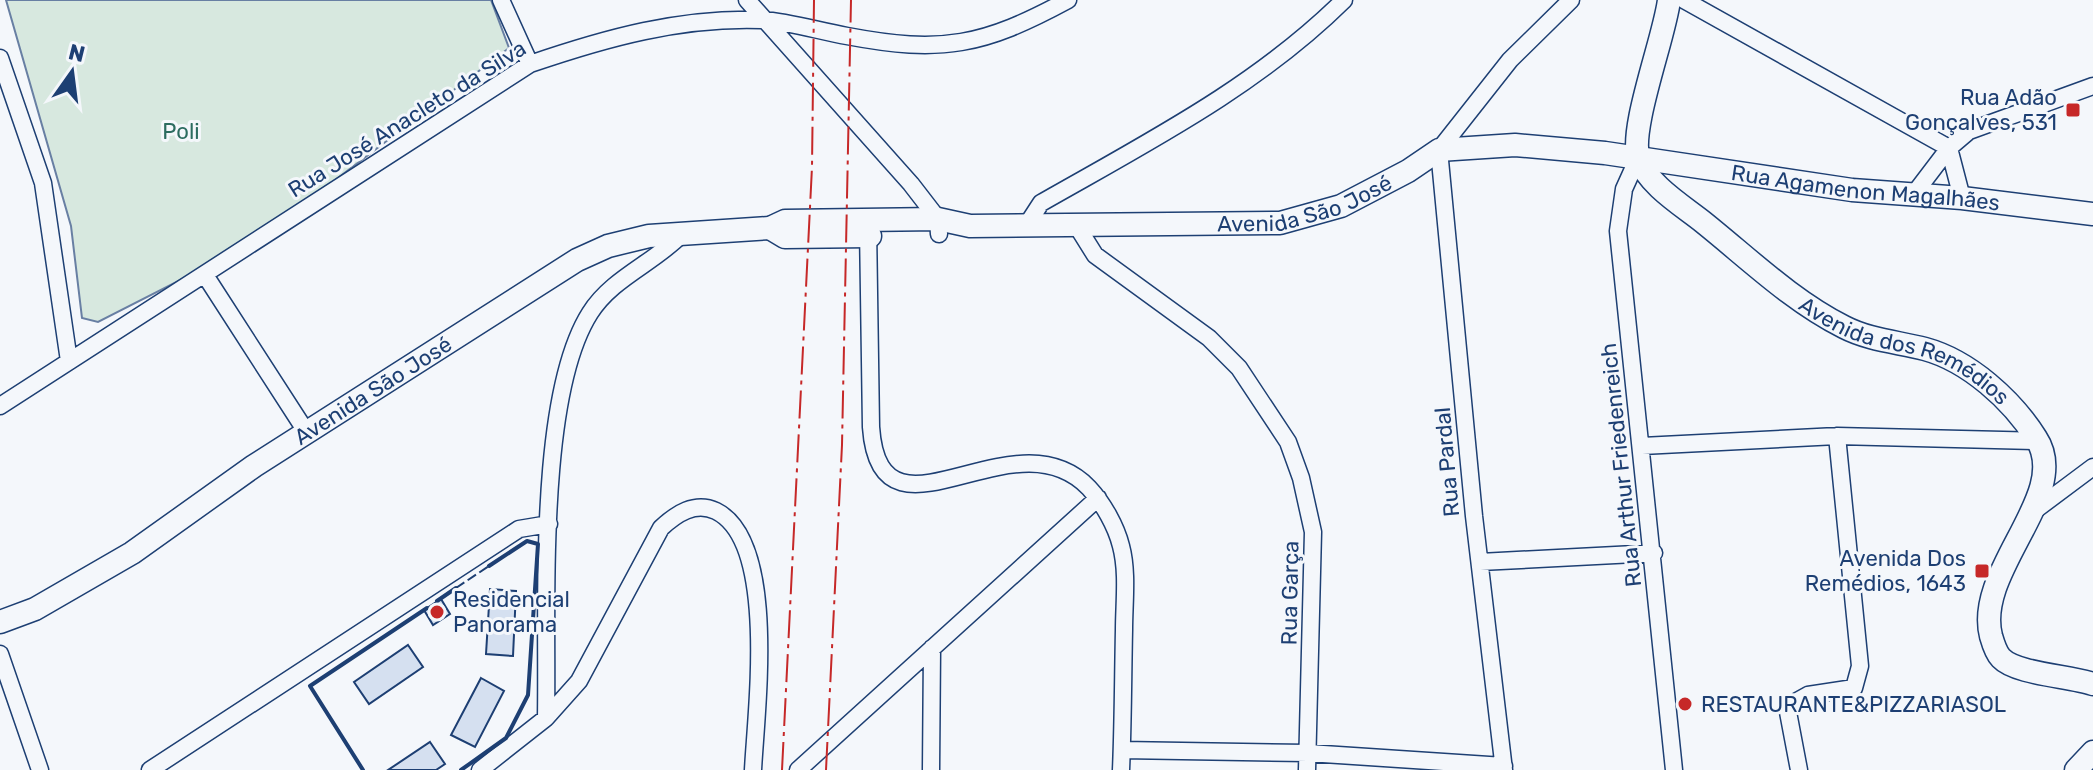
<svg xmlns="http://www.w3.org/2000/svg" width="2093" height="770" font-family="Rubik,sans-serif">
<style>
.green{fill:#d7e8df;stroke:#687fa3;stroke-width:2}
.building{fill:#d5e0f0;stroke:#1d3f73;stroke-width:2}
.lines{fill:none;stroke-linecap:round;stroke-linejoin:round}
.street-casing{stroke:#1d3f73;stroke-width:19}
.secondary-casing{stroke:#1d3f73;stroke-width:25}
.street{stroke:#f4f7fb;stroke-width:16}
.secondary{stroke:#f4f7fb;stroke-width:22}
.fence{stroke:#1d3f73;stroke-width:2;stroke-dasharray:10 4;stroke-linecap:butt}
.wall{stroke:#1d3f73;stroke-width:4}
.power{stroke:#c62828;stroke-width:2;stroke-dasharray:28 6 4 6;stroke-linecap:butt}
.poi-dot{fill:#c62828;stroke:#f4f7fb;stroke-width:3}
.labels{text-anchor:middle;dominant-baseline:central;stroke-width:6;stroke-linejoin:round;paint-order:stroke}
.poi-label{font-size:22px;fill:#1d3f73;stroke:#f4f7fb;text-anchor:end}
.street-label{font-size:22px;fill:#1d3f73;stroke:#f4f7fb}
.park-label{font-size:22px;fill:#2c6c60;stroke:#f4f7fb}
</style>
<rect width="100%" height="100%" fill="#f4f7fb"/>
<path class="green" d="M6,0H491L509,48L251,244L98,322L82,318L71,226Z"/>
<path class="building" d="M490,589L516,591L513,656L486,654Z
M441,599L450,614L433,625L424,610Z
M408,645L423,667L369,704L354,682Z
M481,678L504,691L475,747L451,735Z
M430,742L445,764L436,770H388Z"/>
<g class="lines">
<g class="street-casing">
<path id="street" d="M501,0L530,64
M747,0L911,184L938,219L939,234
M1684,0L1949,148
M0,58L43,183L69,361
M1949,148L1962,198
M1638,158L1624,189L1618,231L1674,770
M1914,194L1949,148L1969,131L2093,86
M1028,223L1041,203C1148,142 1256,87 1344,0
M1075,223L1095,255L1209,338L1239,368L1288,442L1301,478L1313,532L1307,770
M868,226L871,427C880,559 1013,409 1089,488C1103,503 1116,526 1121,546C1128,572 1124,603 1124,630C1123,677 1123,724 1121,770
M205,275L307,433
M0,406L530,64C606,38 681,17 762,20C790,22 819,31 847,36C942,54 983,46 1068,0
M1642,446L1837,436L2039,441
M2030,514L2093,467
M1480,562L1654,553
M0,654L40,770
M546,718C548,614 536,398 590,313C612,278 654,263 682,234
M1122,750L1308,753L1504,766
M150,770L519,529L549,524
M480,770L546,718L579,681L661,528C676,514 695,501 716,511C778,542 756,710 753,770
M798,770L1098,498
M931,770L932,648
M1504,770L1474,516L1439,150L1510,60L1571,0
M1799,770L1788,712L1790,705L1808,695L1854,688L1860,666L1837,436"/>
</g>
<g class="secondary-casing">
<g id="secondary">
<path id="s1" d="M1669,0C1665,36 1628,131 1639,159C1648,185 1683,206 1703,222C1748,258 1792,301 1844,327C1869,340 1898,342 1925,349C1969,361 2012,400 2036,438C2073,494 1974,570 1991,636C1993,643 1996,653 2001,658C2016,674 2070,676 2093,684"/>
<path d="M770,228L785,237L870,236"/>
<path id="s2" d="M0,622L35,609L132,553L254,466L577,260L608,246L649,236L770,228L785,221L938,219L970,226L1280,223L1341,206L1408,171L1439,150L1515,145L1605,153L1852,190L1962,198L2093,214"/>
<path d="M2076,770L2093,752"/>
</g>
</g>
<use href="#street" class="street"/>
<use href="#secondary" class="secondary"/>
<path class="fence" d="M456,588L489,566"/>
<path class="wall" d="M437,601L456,588
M363,770L310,686L427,608
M461,770L506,738L528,695L538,544L527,541L489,566"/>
<path class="power" d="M782,770L812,167L814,0
M826,770L842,445L851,0"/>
</g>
<g class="poi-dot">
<rect x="2065" y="102" width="16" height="16" rx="4"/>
<rect x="1974" y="563" width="16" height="16" rx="4"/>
<circle cx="437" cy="612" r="8"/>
<circle cx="1685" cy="704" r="8"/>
</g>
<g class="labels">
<g class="poi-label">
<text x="2057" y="97">Rua Adão<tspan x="2057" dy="25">Gonçalves, 531</tspan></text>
<text x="1966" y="558">Avenida Dos<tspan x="1966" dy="25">Remédios, 1643</tspan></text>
<text x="453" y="599" text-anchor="start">Residencial<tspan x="453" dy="25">Panorama</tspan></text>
<text x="1701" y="704" text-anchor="start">RESTAURANTE&amp;PIZZARIASOL</text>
</g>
<g class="street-label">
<text transform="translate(407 119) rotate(-32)">Rua José Anacleto da Silva</text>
<text stroke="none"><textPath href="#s2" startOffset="1998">Rua Agamenon Magalhães</textPath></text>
<text stroke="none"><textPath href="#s2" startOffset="1420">Avenida São José</textPath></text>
<text stroke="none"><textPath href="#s1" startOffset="496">Avenida dos Remédios</textPath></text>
<text stroke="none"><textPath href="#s2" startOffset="440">Avenida São José</textPath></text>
<text transform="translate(1447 462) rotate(-95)">Rua Pardal</text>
<text transform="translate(1621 465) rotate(-96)">Rua Arthur Friedenreich</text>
<text transform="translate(1290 593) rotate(-89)">Rua Garça</text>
</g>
<g class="park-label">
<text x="181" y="131">Poli</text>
</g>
</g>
<g transform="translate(72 72) rotate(14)" stroke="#f4f7fb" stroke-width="6" paint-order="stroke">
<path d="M0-6L14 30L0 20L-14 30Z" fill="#1d3f73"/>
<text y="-12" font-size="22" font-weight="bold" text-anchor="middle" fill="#1d3f73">N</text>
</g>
</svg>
